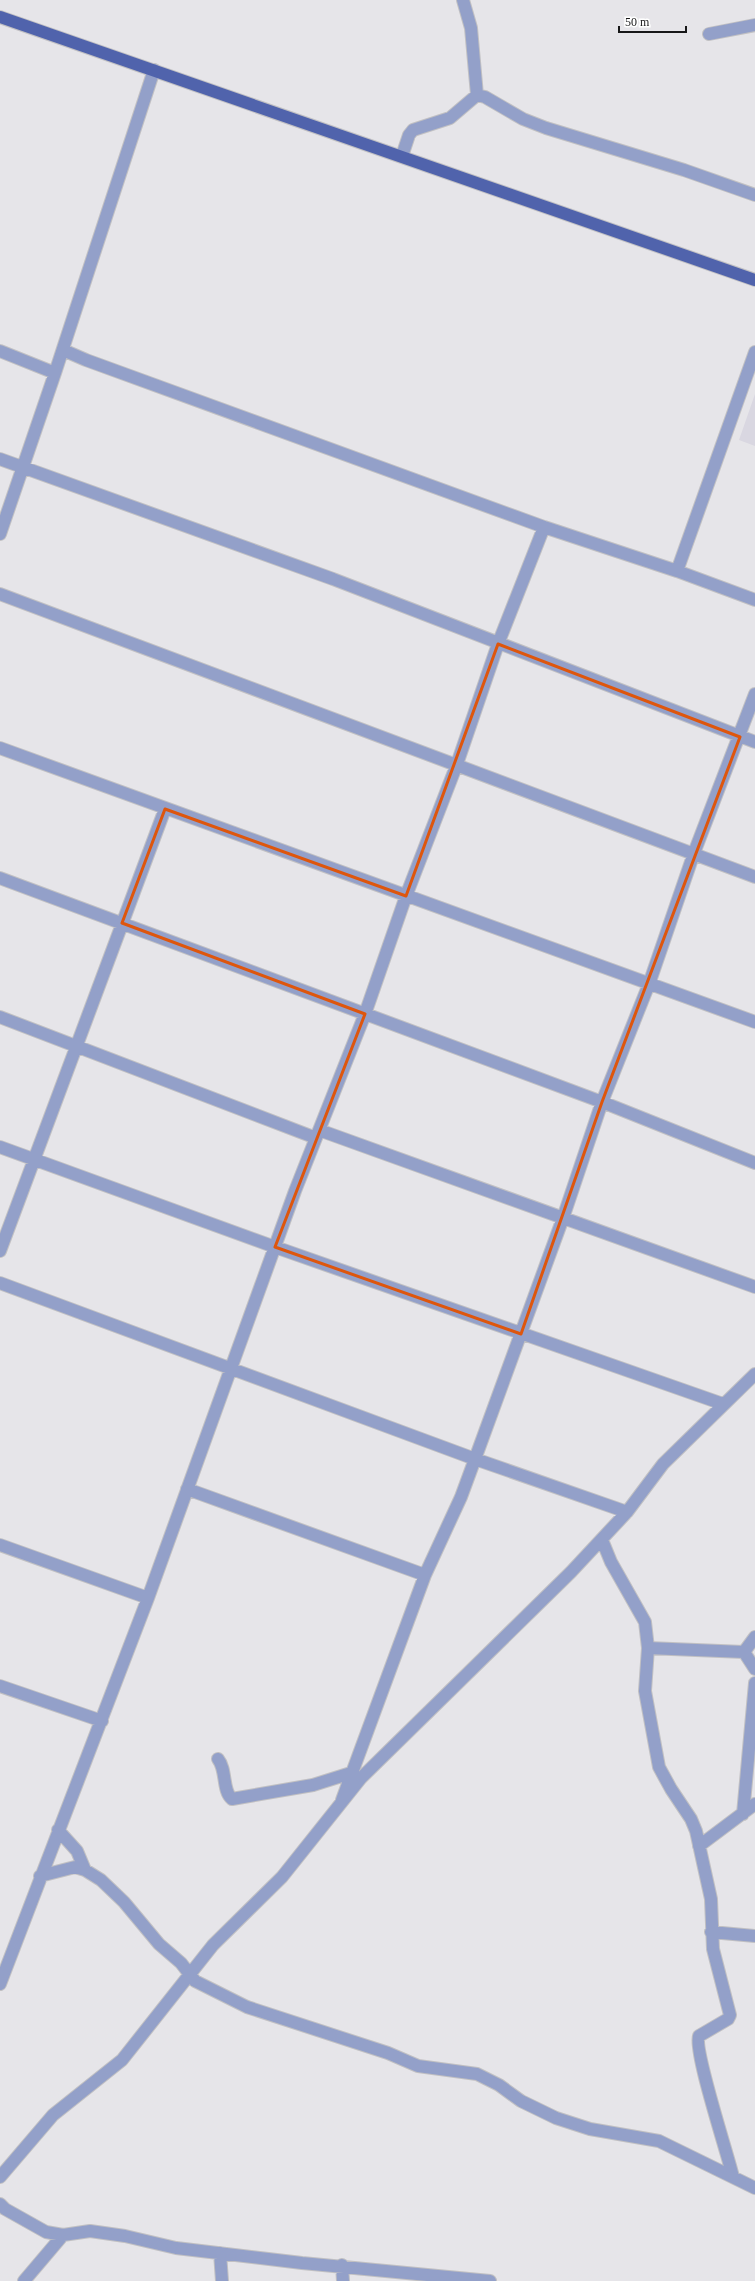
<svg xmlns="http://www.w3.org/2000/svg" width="755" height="2281" font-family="Georgia,serif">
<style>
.built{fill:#d9d7e1}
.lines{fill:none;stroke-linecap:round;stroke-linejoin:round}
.minor-casing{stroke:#c1c0c3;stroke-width:14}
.major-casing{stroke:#c1c0c3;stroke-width:14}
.minor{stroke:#93a0c9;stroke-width:12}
.major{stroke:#5063ac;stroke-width:12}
.marked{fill:none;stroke:#de560d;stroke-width:3;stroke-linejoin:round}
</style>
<rect width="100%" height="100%" fill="#e6e5e9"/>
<path class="built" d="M755,394V446L739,440Z"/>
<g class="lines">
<g class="minor-casing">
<path id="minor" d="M463,0L471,28L477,95
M709,34L755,25
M402,156L409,135L413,130L450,118L477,95L485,97L523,119L546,128L684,170L755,195
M63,350L86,360L544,527L677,571L755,600
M0,351L55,373
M0,459L333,579L755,742
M0,534L55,373L154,70
M677,571L755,352
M0,594L755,877
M0,748L755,1022
M0,878L602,1102L755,1163
M0,1017L316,1138
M319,1130L755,1287
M0,1147L275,1247L723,1404
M0,1251L165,809
M0,1283L475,1459L627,1512
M187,1489L425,1575
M602,1540L611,1562L645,1622L648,1648L645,1691L659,1767L671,1789L691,1819L696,1831L711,1899L713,1949L730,2015L728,2019L699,2036C693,2049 728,2155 733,2177
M0,1545L148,1598
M648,1648L744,1652L755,1669
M744,1652L755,1637
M0,1686L102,1721
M218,1759C227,1770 222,1791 232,1799L313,1785L351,1773
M342,1800L425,1575L461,1497L475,1459L563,1218L602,1102L649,984L694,853L755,694
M743,1814L755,1683
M58,1830L77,1851L85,1870
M699,1846L755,1804
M40,1876L75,1867L85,1870L101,1880L124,1902L159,1944L181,1963L195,1981L247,2007L388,2053L418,2066L477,2074L499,2085L521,2101L556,2118L590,2129L659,2141L755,2188
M711,1932L755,1936
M0,1984L148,1598L295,1191L365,1014L406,896L457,764L498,644L544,527
M0,2177L53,2115L122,2060L213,1945L282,1877L361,1778L571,1572L627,1512L663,1464L755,1374
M0,2204L5,2209L46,2232L63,2235L90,2231L125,2236L176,2248L302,2263L490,2281
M220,2253L222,2281
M342,2265L343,2281
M24,2281L63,2235"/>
</g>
<g class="major-casing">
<path id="major" d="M0,17L755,280"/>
</g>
<use href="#minor" class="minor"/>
<use href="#major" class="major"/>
</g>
<path class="marked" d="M498,644L740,737L602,1102L521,1334L275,1247L365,1014L122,923L165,809L406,896Z"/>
<path d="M619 26v6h67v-6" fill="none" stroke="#171718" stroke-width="2"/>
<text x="625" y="26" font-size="12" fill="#171718" stroke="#ffffff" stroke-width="3" paint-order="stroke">50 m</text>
</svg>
